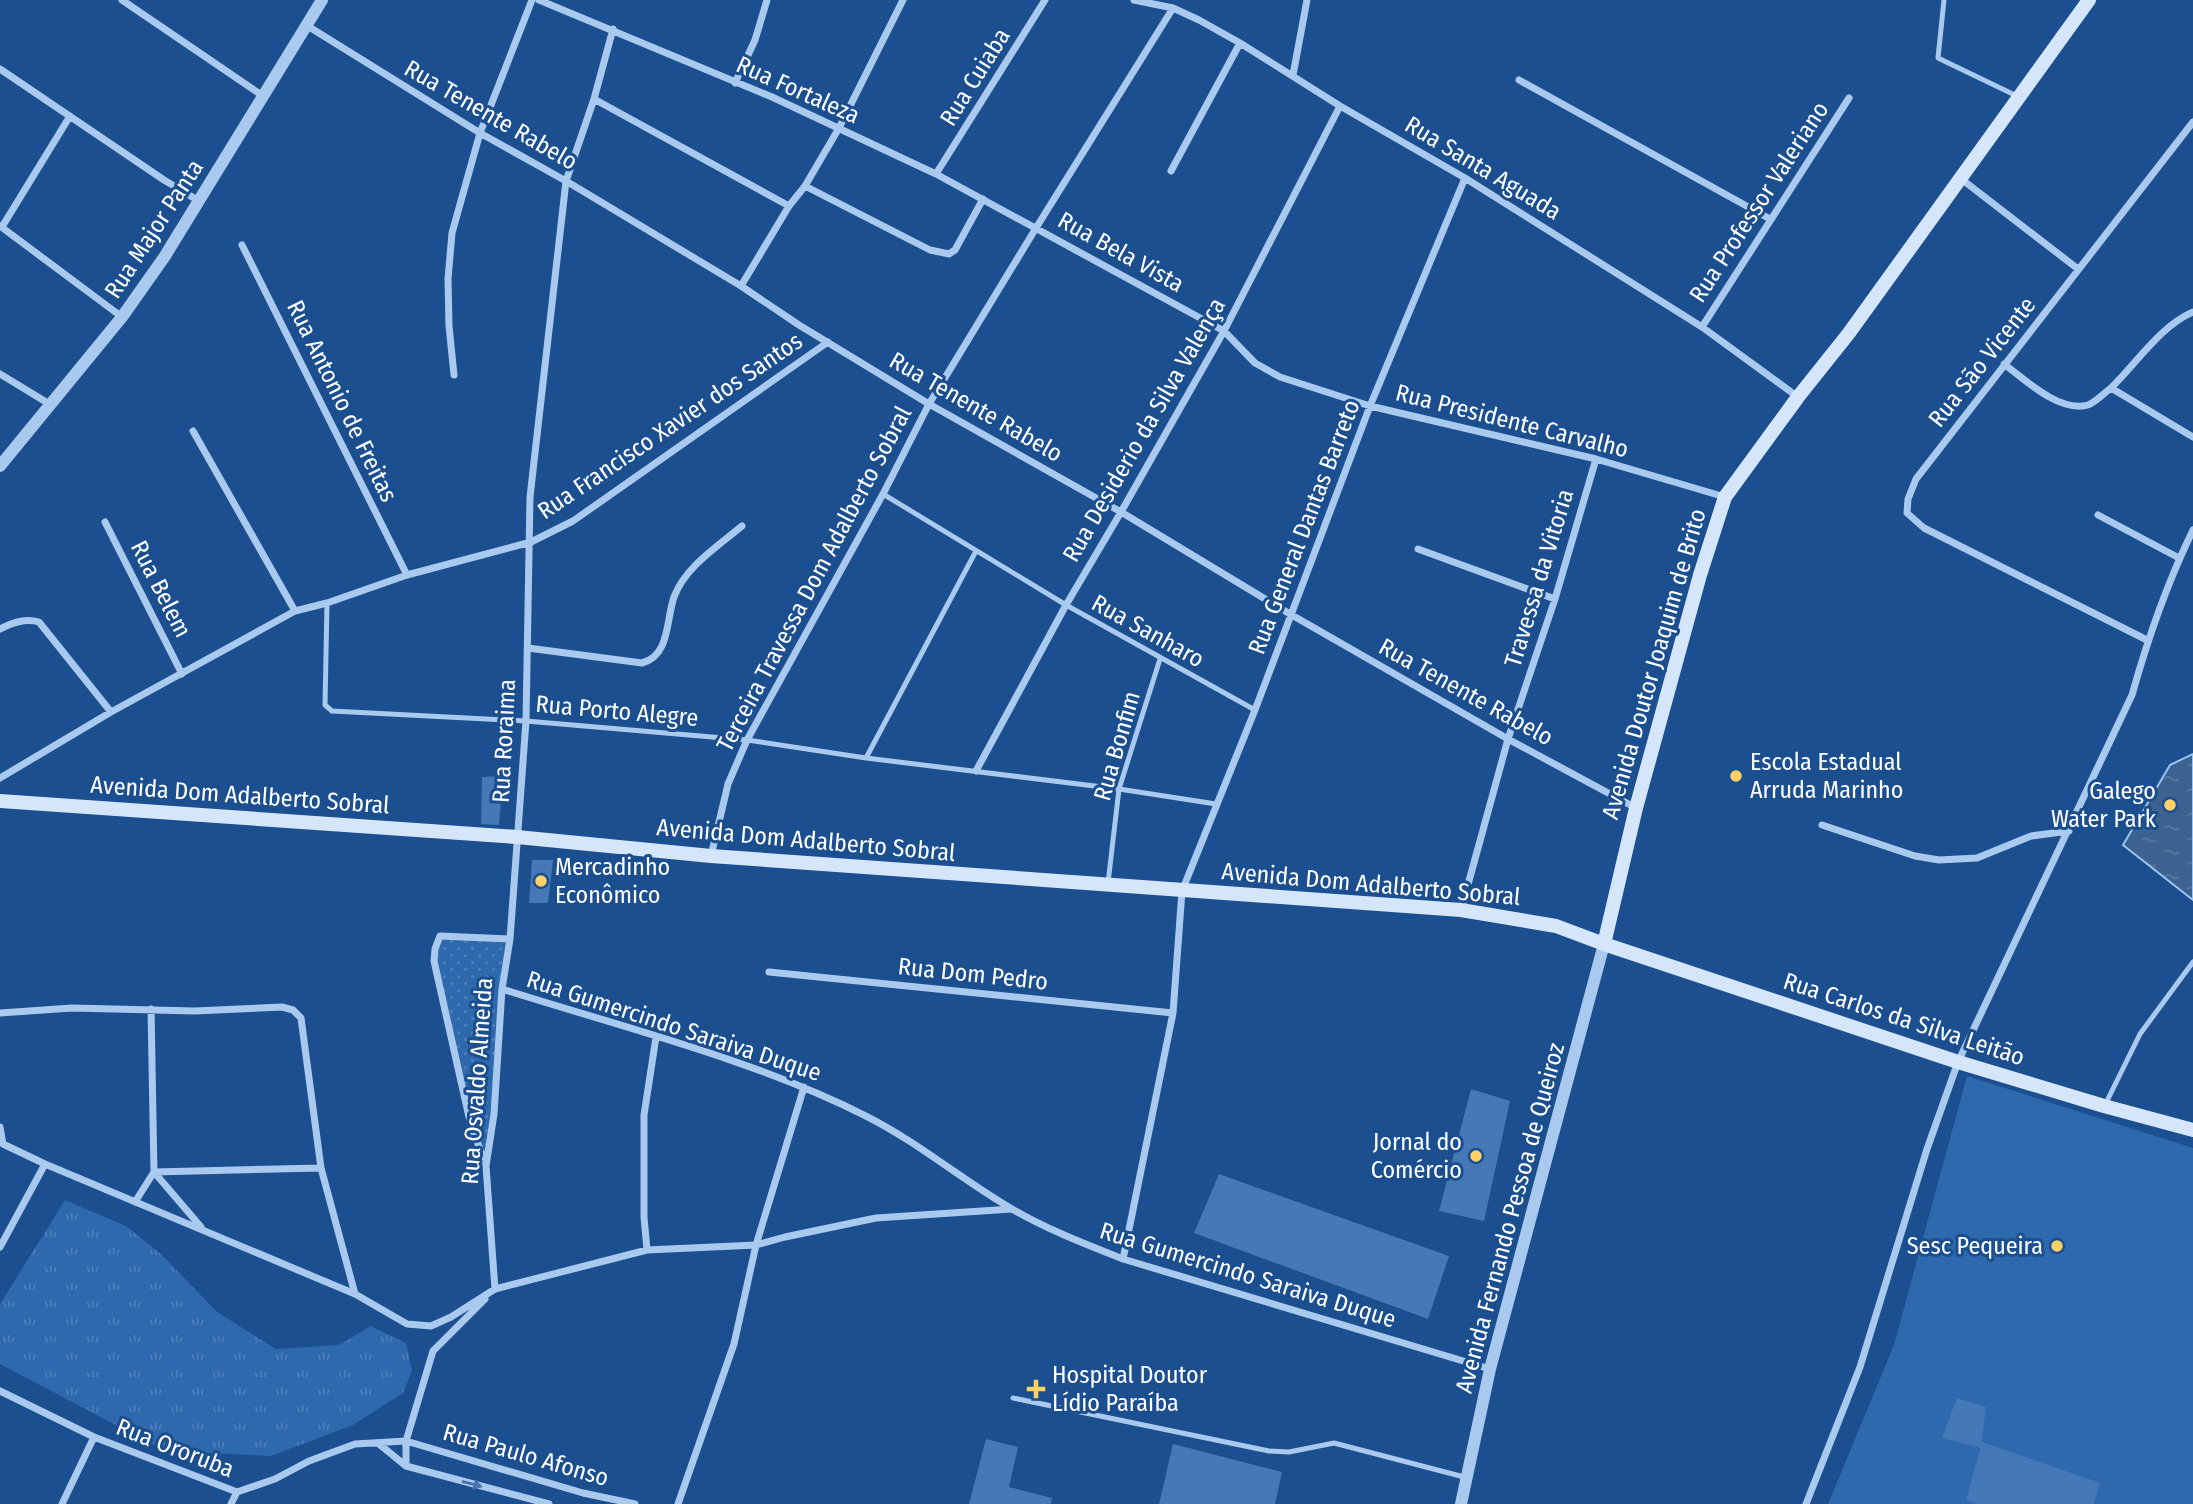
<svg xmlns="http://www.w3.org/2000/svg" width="2193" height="1504" font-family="'Fira Sans Condensed',sans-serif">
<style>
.grass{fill:url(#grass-tufts)}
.park{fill:url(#park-dots)}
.pitch{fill:#2e69ad}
.water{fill:url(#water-ripples);stroke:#9cc4f0;stroke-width:2}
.building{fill:#4478b7}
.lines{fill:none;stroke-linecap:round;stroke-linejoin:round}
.service{stroke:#a9c9ee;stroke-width:5}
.minor{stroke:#a9c9ee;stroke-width:7}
.tertiary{stroke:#a9c9ee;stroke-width:12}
.secondary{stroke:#d6e6fa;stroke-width:14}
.oneway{fill:#4674ac}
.poi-dot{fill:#ffd166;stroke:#1b4f8f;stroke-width:2.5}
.labels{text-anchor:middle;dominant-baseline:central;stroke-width:6;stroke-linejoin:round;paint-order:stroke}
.street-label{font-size:24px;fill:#fff;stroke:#1b4f8f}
.poi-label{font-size:24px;fill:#fff;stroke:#1b4f8f;text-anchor:start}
</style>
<defs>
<pattern id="grass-tufts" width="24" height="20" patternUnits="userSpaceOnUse" patternTransform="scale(1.75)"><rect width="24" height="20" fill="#2e69ad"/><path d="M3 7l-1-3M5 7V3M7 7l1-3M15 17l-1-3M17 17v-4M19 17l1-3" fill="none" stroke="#4d80b9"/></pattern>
<pattern id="park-dots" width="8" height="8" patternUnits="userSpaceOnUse" patternTransform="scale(1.75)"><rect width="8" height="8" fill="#2e69ad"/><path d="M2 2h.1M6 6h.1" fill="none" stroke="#4d80b9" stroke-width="1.8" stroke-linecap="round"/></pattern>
<pattern id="water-ripples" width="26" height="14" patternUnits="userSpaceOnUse" patternTransform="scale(1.75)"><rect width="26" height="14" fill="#3c6290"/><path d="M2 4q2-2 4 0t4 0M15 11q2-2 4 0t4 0" fill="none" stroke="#597aa1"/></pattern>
</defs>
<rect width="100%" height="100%" fill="#1b4f8f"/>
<path class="grass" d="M65,1200L126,1226L161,1254L217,1312L276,1349L339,1345L371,1326L406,1343L412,1371L403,1393L353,1425L271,1456L165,1451L0,1364V1304Z"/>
<path class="park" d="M448,936L510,939L486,1166L471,1126L434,961L436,943Z"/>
<path class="pitch" d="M1967,1076L2193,1148V1504H1828L1894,1345Z"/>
<path class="water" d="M2193,754V900L2123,845L2170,765Z"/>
<path class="building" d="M503,776L499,825L481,824L482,777Z
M532,860H553L548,903H529Z
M1471,1089L1510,1101L1484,1221L1439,1211Z
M1219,1174L1449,1256L1428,1319L1194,1233Z
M1957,1398L1986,1407L1981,1448L1942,1438Z
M986,1439L1018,1447L1009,1487L1052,1498L1051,1504H969Z
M1982,1442L2100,1483L2094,1504H1976L1966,1500Z
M1173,1444L1282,1472L1275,1504H1159Z"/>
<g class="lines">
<path class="service" d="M1944,0L1938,58L2019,97
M883,494L1066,605L1255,710
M327,603L325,705L332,711L526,721L747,740L866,758L1119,789L1216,804
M866,758L976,551
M1108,883L1119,789L1160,659
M2105,1105L2140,1034L2193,962
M1013,1398L1269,1451L1289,1452L1334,1443L1468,1478"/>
<path class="minor" d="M122,0L263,96
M539,0L772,97L936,174L1224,331L1255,363L1280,377L1370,406L1596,459L1725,497
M1134,0L1173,8L1199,20L1240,43L1340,106L1465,178L1702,327L1798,397
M306,25L480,133L566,181L741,286L799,325L929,404L1121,512L1290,614L1508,739L1636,808
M0,69L164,180L199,201
M1293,75L1307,0
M1519,80L1770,219
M735,83L755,40L767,0
M594,99L789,206
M1171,171L1240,43
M936,174L1045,0
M1960,178L2078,269
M805,186L930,250L949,254L955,250L983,199
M0,226L122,317
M2,227L70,116
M242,245L407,575
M741,286L789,206L805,186L839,128L903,0
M1702,327L1849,98
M2004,364C2025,380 2060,413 2088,405C2096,402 2104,393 2111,388L2193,437
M0,374L51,405
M454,375L449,326L448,279L452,233L480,133L532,0
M2111,388C2137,363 2159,327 2193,312
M193,431L295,611
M2098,515L2179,558
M105,522L182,674
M1418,549L1555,599
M0,629C12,623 25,618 39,622L111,712
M2147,640L1924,528L1907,513L1908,499L1916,479L2193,122
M528,648L642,663C670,656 666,620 674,597C685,567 718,546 742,526
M976,771L1066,605L1121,512L1224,331L1340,106
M0,778L111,712L295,611L327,603L407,575L531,542L573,521L828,342
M1822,825L1915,856L1939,860L1977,858L2031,836L2069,831
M711,856L728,784L747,740L883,494L929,404L1036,228L1173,8
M1461,910L1508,739L1555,599L1596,459
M769,972L1173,1013
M502,989C625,1028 753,1059 868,1117C919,1143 962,1180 1012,1209C1046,1229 1085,1244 1123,1259L1490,1369
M151,1009L154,1172L201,1227
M0,1013L72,1008L195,1011L282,1007L293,1010L301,1018L321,1168L355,1294
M0,1127L3,1144L45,1164L355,1294L407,1324L431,1326L451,1317L495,1289L647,1250L756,1245L785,1237L876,1218L1012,1209
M486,1165L471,1126L434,961L435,949L440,936L510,939
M135,1202L154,1172L321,1168
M0,1247L45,1164
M647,1250L644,1217V1115L656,1037
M1123,1259L1173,1013L1182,891L1255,710L1370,406L1465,178
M495,1289L486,1166L494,1114L502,989L510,939L526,721L530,497L566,181L594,99L613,29
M0,1391L94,1437L237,1492L275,1479L309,1461L355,1444L406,1441L583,1493L635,1504
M379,1444L406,1466L549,1504
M406,1466V1441L433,1351L485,1299
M62,1504L94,1437
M231,1504L237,1492
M678,1504L734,1344L756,1245L804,1087
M1806,1504L1860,1367L1927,1149L1958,1062L2132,695C2148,638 2167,583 2193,530"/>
<path class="tertiary" d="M0,466L122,317L165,256L322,0
M1461,1504L1490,1369L1604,944"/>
<path class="secondary" d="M0,801L517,837L711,856L1461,910L1556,926L1604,944L1958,1062L2104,1106L2193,1130
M1604,944L1636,808L1700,575L1725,497L1798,397L1849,333L2089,0"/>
</g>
<defs><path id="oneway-solid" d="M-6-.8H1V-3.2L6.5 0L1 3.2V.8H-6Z" transform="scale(1.75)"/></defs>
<use class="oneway" href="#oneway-solid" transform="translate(472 1484) rotate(15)"/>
<g class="poi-dot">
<circle cx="1736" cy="776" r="7"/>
<circle cx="2170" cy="805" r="7"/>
<circle cx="541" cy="881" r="7"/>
<circle cx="1476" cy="1156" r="7"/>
<circle cx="2057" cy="1246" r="7"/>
<path d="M1032.5 1378.5h7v7h7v7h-7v7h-7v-7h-7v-7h7z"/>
</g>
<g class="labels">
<g class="street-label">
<text transform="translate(975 77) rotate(-58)">Rua Cuiaba</text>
<text transform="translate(798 90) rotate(24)">Rua Fortaleza</text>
<text transform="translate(491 115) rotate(30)">Rua Tenente Rabelo</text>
<text transform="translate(1483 168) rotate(31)">Rua Santa Aguada</text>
<text transform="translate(1759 202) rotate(-57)">Rua Professor Valeriano</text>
<text transform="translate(154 229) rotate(-57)">Rua Major Panta</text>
<text transform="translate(1121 252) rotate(29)">Rua Bela Vista</text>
<text transform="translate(1982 362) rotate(-52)">Rua São Vicente</text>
<text transform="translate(342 401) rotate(64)">Rua Antonio de Freitas</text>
<text transform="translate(976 407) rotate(30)">Rua Tenente Rabelo</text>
<text transform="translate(1512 421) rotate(14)">Rua Presidente Carvalho</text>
<text transform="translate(670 426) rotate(-34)">Rua Francisco Xavier dos Santos</text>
<text transform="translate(1144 430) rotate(-60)">Rua Desiderio da Silva Valença</text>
<text transform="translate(1304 527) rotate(-69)">Rua General Dantas Barreto</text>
<text transform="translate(1539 578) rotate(-73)">Travessa da Vitoria</text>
<text transform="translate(814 579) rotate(-62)">Terceira Travessa Dom Adalberto Sobral</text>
<text transform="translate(161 589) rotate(63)">Rua Belem</text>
<text transform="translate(1148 631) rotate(29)">Rua Sanharo</text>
<text transform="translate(1654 664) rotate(-74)">Avenida Doutor Joaquim de Brito</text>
<text transform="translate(1466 692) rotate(29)">Rua Tenente Rabelo</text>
<text transform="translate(617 711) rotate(5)">Rua Porto Alegre</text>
<text transform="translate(504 741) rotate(-87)">Rua Roraima</text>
<text transform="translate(1117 746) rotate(-74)">Rua Bonfim</text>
<text transform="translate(240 795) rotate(4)">Avenida Dom Adalberto Sobral</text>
<text transform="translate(806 840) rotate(5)">Avenida Dom Adalberto Sobral</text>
<text transform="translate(1371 884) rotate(5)">Avenida Dom Adalberto Sobral</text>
<text transform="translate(973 974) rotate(6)">Rua Dom Pedro</text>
<text transform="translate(1904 1019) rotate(18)">Rua Carlos da Silva Leitão</text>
<text transform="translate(674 1026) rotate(18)">Rua Gumercindo Saraiva Duque</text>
<text transform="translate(477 1081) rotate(-86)">Rua Osvaldo Almeida</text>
<text transform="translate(1510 1218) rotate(-75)">Avenida Fernando Pessoa de Queiroz</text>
<text transform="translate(1248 1275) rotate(17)">Rua Gumercindo Saraiva Duque</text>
<text transform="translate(175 1448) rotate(21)">Rua Ororuba</text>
<text transform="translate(526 1455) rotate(16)">Rua Paulo Afonso</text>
</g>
<g class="poi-label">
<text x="1750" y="762">Escola Estadual<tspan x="1750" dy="28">Arruda Marinho</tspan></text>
<text x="2156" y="791" text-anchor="end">Galego<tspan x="2156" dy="28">Water Park</tspan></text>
<text x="555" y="867">Mercadinho<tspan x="555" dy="28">Econômico</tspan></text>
<text x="1462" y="1142" text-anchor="end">Jornal do<tspan x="1462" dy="28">Comércio</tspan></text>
<text x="2043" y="1246" text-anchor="end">Sesc Pequeira</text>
<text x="1052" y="1375">Hospital Doutor<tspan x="1052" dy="28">Lídio Paraíba</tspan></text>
</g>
</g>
</svg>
